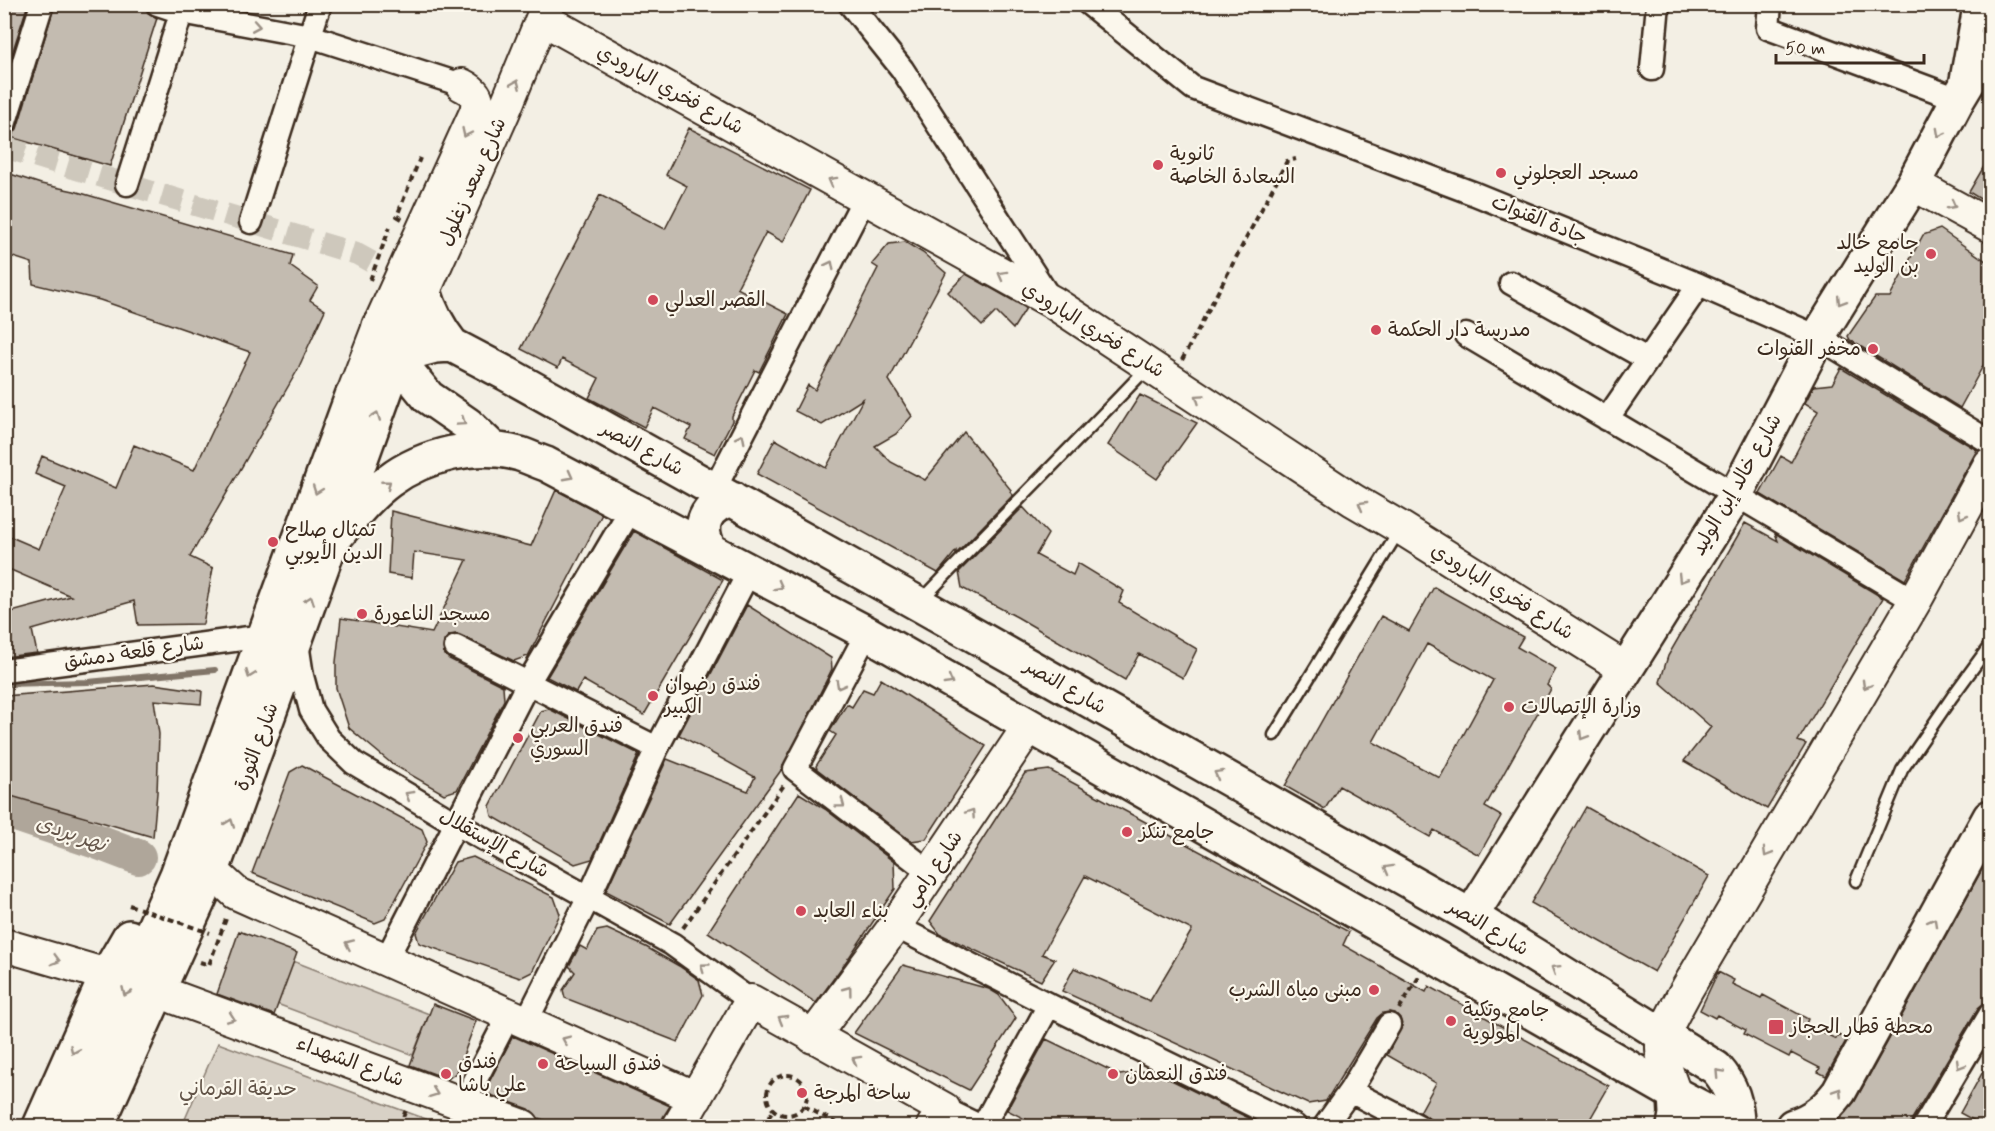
<svg xmlns="http://www.w3.org/2000/svg" width="1995" height="1131" font-family="Mynerve,'Playpen Sans Arabic',sans-serif">
<style>
.green{fill:#d8d1c6;stroke:#8a7e72;stroke-width:1.5}
.lines{fill:none;stroke-linecap:round;stroke-linejoin:round}
.stream{stroke:#817468;stroke-width:6}
.river{stroke:#afa69a;stroke-width:36}
.building{fill:#c3bbb0;stroke:#3b2a1e;stroke-width:1.5;fill-rule:evenodd}
.street-tunnel{stroke:#cec8bc;stroke-width:22;stroke-dasharray:22 11;stroke-linecap:butt}
.lane-casing{stroke:#3b2a1e;stroke-width:15}
.street-casing{stroke:#3b2a1e;stroke-width:27}
.secondary-casing{stroke:#3b2a1e;stroke-width:36}
.primary-casing{stroke:#3b2a1e;stroke-width:38}
.highway-casing{stroke:#3b2a1e;stroke-width:38}
.path{stroke:#3b2a1e;stroke-width:4;stroke-dasharray:6 4.5;stroke-linecap:butt}
.lane{stroke:#fbf7ec;stroke-width:10}
.street{stroke:#fbf7ec;stroke-width:22}
.secondary{stroke:#fbf7ec;stroke-width:32}
.primary{stroke:#fbf7ec;stroke-width:33}
.highway{stroke:#fbf7ec;stroke-width:33}
.path-bridge{stroke:#3b2a1e;stroke-width:4;stroke-dasharray:6 4.5;stroke-linecap:butt}
.oneway{stroke:#9b9085}
.poi-dot{fill:#d1495b;stroke:#fbf7ec;stroke-width:2}
.labels{text-anchor:middle;dominant-baseline:central;stroke-width:4.5;stroke-linejoin:round;paint-order:stroke}
.street-label{font-size:20px;fill:#3b2a1e;stroke:#fbf7ec}
.poi-label{font-size:20px;fill:#3b2a1e;stroke:#fbf7ec;text-anchor:start}
.park-label{font-size:20px;fill:#625448;stroke:#fbf7ec}
.water-label{font-size:21px;font-style:italic;fill:#645549;stroke:#fbf7ec}
</style>
<rect width="100%" height="100%" fill="#f3efe4"/>
<filter id="ink" filterUnits="userSpaceOnUse"><feTurbulence type="fractalNoise" baseFrequency=".0167" numOctaves="2"/><feDisplacementMap in="SourceGraphic" scale="12" xChannelSelector="R" yChannelSelector="G"/><feConvolveMatrix kernelMatrix="1 2 1 2 8 2 1 2 1" color-interpolation-filters="sRGB"/></filter>
<g filter="url(#ink)">
<path class="green" d="M293,961L429,1014L413,1055L277,1004Z
M218,1043L426,1119L423,1126H182Z"/>
<g class="lines">
<path class="stream" d="M4,684L88,682L215,670"/>
<path class="river" d="M4,810L96,841L138,857"/>
</g>
<path class="building" d="M4,4H28L4,78Z
M55,4H143L148,13L157,18L110,166L10,137L17,129Z
M689,128L810,190L783,242L766,232L737,288L788,314L759,372L755,370L732,416V421L715,454L685,439L691,427L654,408L644,427L589,398L599,378L562,359L558,368L521,349L600,195L665,229L687,186L666,175Z
M1990,156V205L1969,192Z
M4,172L41,184L74,191L293,255L290,266L318,286L310,300L325,310L297,371L190,557L213,568L203,624L138,625L134,601L32,630L37,653L4,657V614L71,596L4,567V534L39,549L66,487L35,474L42,456L116,488L134,445L194,470L250,352L100,300L33,284L32,263L4,254Z
M1940,229L1990,264V353L1960,408L1850,340L1848,336L1875,297H1890L1923,235Z
M905,242L923,253L946,273L889,380L912,416L896,434L875,446L891,462L925,480L964,432L1011,490L1010,492L1013,495L956,554V551L938,573L757,474L775,439L826,468L863,399L822,425L795,411L808,385L815,390L832,358L878,268L872,264L889,244Z
M966,274L1026,308L1013,329L996,312L982,326L948,292Z
M1841,368L1977,450L1905,580L1760,494L1781,456L1791,462L1818,411L1805,403L1814,386L1832,384Z
M1140,395L1197,423L1157,479L1108,445Z
M556,490L602,514L528,656L514,661L456,634L449,635L444,641L443,648L444,654L449,659L503,686L504,700L457,790L444,794L392,764L349,728L336,688V662L341,618L432,633L467,560L414,552L412,578L388,574L391,511L531,546Z
M1023,507L1048,534L1036,555L1073,575L1078,563L1124,591L1119,603L1197,649L1183,678L1139,654L1125,680L1017,617L962,588L959,572Z
M1745,523L1778,541L1775,533L1883,598L1798,741L1806,744L1767,809L1684,761L1711,727L1660,682L1668,656Z
M634,531L723,580L644,715L583,680L576,692L547,677Z
M1434,587L1523,637L1517,647L1556,669L1547,685L1551,689L1485,807L1501,816L1479,855L1434,830L1430,837L1339,786L1325,809L1285,786L1381,616L1409,631ZM1427,644L1493,680L1440,778L1373,742Z
M747,605L831,658L832,669L782,769L670,924L606,891L667,759L748,791L755,777L679,735Z
M881,679L986,746L926,839L911,841L817,769L816,766L836,735L830,731L847,704L852,707L863,689L873,693Z
M154,684L202,691L201,704L154,700L159,734L157,793L153,837L4,794V696Z
M549,709L639,754L592,859L575,864L492,816L490,806L541,711Z
M302,765L422,829L427,842L385,919L375,923L252,873L290,772Z
M1049,770L1349,932L1343,945L1426,992L1429,986L1609,1086L1586,1126H1440L1420,1112L1436,1083L1387,1055L1402,1026L1400,1018L1395,1013L1390,1012L1383,1013L1377,1018L1326,1101L1308,1104L1062,991L1074,968L1150,1001L1192,930L1085,876L1042,954L1055,959L1041,981L940,934L930,921L1025,773Z
M799,793L825,809L894,862L895,889L850,956L816,1003L708,932Z
M1586,807L1709,876L1654,972L1531,903Z
M1990,855V1002L1984,1003L1978,1008L1912,1119L1910,1126H1832L1855,1101Z
M473,857L554,897L560,914L532,972L520,978L419,943L416,933L455,862Z
M607,929L646,947L679,966L699,980L703,995L678,1042L565,998L563,990L575,972L569,966L580,946L587,950L597,931Z
M239,931L297,953L274,1015L217,994Z
M903,965L989,989L999,995L1016,1018L969,1090L854,1033Z
M1718,972L1734,980L1732,984L1761,998L1763,995L1808,1019L1806,1024L1836,1039L1838,1035L1847,1039L1826,1076L1818,1072L1820,1068L1791,1053L1789,1057L1744,1034L1746,1030L1717,1015L1715,1018L1700,1010Z
M433,1004L476,1021L457,1072L448,1079L410,1065Z
M513,1036L670,1106L663,1117L661,1126H562L538,1118L529,1109L488,1094L486,1088Z
M1046,1039L1120,1075L1151,1070L1265,1126H1039L1007,1110Z
M1990,1059V1126H1984L1960,1113Z"/>
<g class="lines">
<path class="street-tunnel" d="M4,147L357,254L375,264"/>
<g class="lane-casing">
<path id="lane" d="M921,601C996,522 1073,446 1148,367
M1274,735L1399,531
M1856,881L1902,770L1952,697L1990,645"/>
</g>
<g class="street-casing">
<path id="street" d="M158,4L182,12L310,36L462,85
M850,4L902,69L1051,300
M1089,4L1193,88L1475,194L1699,285L1818,337L1990,442
M1770,4L1768,28L1958,99L1975,4
M1652,69L1658,4
M4,125L42,4
M127,184L184,4
M251,222L320,4
M1511,283L1647,359
M1466,335L1915,601
M1607,419L1699,285
M714,490L864,199
M867,633L795,769L931,873
M297,643L302,676L311,710L329,739L354,763L455,823L672,944L751,1001
M456,647L657,748
M4,671L264,636
M895,926L1049,1005L983,1126
M386,960L528,683L631,509
M1049,1005L1295,1126
M526,1022L589,897L657,748L750,570
M1350,1091L1418,1126
M463,1104L509,1015
M944,1109L979,1126
M1325,1126L1350,1091L1389,1025
M1924,1126L1990,1015"/>
</g>
<g class="secondary-casing">
<path id="secondary" d="M543,19L1054,303L1353,500L1401,528L1626,669
M1913,184L1990,226
M397,359L424,291L504,111L548,4
M352,396L379,326L476,112C480,97 474,91 462,85
M212,871L236,893L696,1098
M4,945L107,975
M176,998L523,1126
M813,1037L895,926L1029,726
M1675,1094C1655,1041 1658,1043 1684,994L1915,601L1990,464
M679,1126L751,1001L944,1109L933,1126"/>
</g>
<g class="primary-casing">
<path id="primary" d="M1674,1126L1676,1114L1675,1094"/>
</g>
<g class="highway-casing">
<path id="highway" d="M424,291C430,312 438,327 452,345
M379,326L397,359L428,397L467,424L494,450
M332,541C350,520 367,497 389,481C423,455 478,442 520,454C529,457 537,461 546,464L867,633L1675,1094L1736,1126
M710,550C696,526 705,506 732,499
M1471,916L1735,496L1818,337L1913,184L1958,99L1990,46
M40,1126L107,975L129,937
M66,1126L177,875L352,396L380,369L416,351L435,346L452,345L507,374L919,604L1471,916L1716,1068C1732,1086 1737,1103 1737,1126
M97,1126L212,871L397,359
M1793,1126C1813,1120 1826,1109 1839,1092L1990,817"/>
</g>
<path class="path" d="M402,219L397,216L420,158
M370,280L390,227
M1182,360L1287,161L1296,159
M683,928L784,785
M200,962L209,965L227,916
M1399,1009L1419,977
M767 1095a20 20 0 1 1 40 0a20 20 0 1 1-40 0Z
M804,1106L842,1126
M399,1126L407,1108
M762,1126L774,1110"/>
<use href="#lane" class="lane"/>
<use href="#street" class="street"/>
<use href="#secondary" class="secondary"/>
<use href="#primary" class="primary"/>
<use href="#highway" class="highway"/>
<path class="path-bridge" d="M129,905L210,933"/>
</g>
<defs><path id="oneway-chevron" d="M-2-3.5L2.5 0L-2 3.5" fill="none" stroke-width="1.6" stroke-linecap="round" stroke-linejoin="round" transform="scale(1.5)"/></defs>
<g class="oneway">
<use href="#oneway-chevron" transform="translate(256 26) rotate(10)"/>
<use href="#oneway-chevron" transform="translate(516 84) rotate(-67)"/>
<use href="#oneway-chevron" transform="translate(466 133) rotate(115)"/>
<use href="#oneway-chevron" transform="translate(1940 133) rotate(118)"/>
<use href="#oneway-chevron" transform="translate(832 181) rotate(-151)"/>
<use href="#oneway-chevron" transform="translate(1952 205) rotate(28)"/>
<use href="#oneway-chevron" transform="translate(830 265) rotate(-63)"/>
<use href="#oneway-chevron" transform="translate(1002 275) rotate(-151)"/>
<use href="#oneway-chevron" transform="translate(1841 301) rotate(122)"/>
<use href="#oneway-chevron" transform="translate(1199 398) rotate(-146)"/>
<use href="#oneway-chevron" transform="translate(376 416) rotate(-70)"/>
<use href="#oneway-chevron" transform="translate(462 422) rotate(34)"/>
<use href="#oneway-chevron" transform="translate(741 438) rotate(-63)"/>
<use href="#oneway-chevron" transform="translate(569 476) rotate(28)"/>
<use href="#oneway-chevron" transform="translate(387 484) rotate(-39)"/>
<use href="#oneway-chevron" transform="translate(317 490) rotate(110)"/>
<use href="#oneway-chevron" transform="translate(1362 505) rotate(-150)"/>
<use href="#oneway-chevron" transform="translate(1962 515) rotate(119)"/>
<use href="#oneway-chevron" transform="translate(1682 579) rotate(122)"/>
<use href="#oneway-chevron" transform="translate(779 586) rotate(28)"/>
<use href="#oneway-chevron" transform="translate(310 600) rotate(-70)"/>
<use href="#oneway-chevron" transform="translate(250 674) rotate(110)"/>
<use href="#oneway-chevron" transform="translate(949 681) rotate(30)"/>
<use href="#oneway-chevron" transform="translate(840 685) rotate(118)"/>
<use href="#oneway-chevron" transform="translate(1866 685) rotate(120)"/>
<use href="#oneway-chevron" transform="translate(1583 736) rotate(122)"/>
<use href="#oneway-chevron" transform="translate(1218 774) rotate(-151)"/>
<use href="#oneway-chevron" transform="translate(409 795) rotate(-149)"/>
<use href="#oneway-chevron" transform="translate(841 804) rotate(37)"/>
<use href="#oneway-chevron" transform="translate(971 813) rotate(-56)"/>
<use href="#oneway-chevron" transform="translate(230 823) rotate(-70)"/>
<use href="#oneway-chevron" transform="translate(1767 853) rotate(120)"/>
<use href="#oneway-chevron" transform="translate(1388 869) rotate(-151)"/>
<use href="#oneway-chevron" transform="translate(1933 922) rotate(-61)"/>
<use href="#oneway-chevron" transform="translate(349 944) rotate(-156)"/>
<use href="#oneway-chevron" transform="translate(56 960) rotate(16)"/>
<use href="#oneway-chevron" transform="translate(704 967) rotate(-144)"/>
<use href="#oneway-chevron" transform="translate(1555 969) rotate(-148)"/>
<use href="#oneway-chevron" transform="translate(848 990) rotate(-53)"/>
<use href="#oneway-chevron" transform="translate(126 992) rotate(114)"/>
<use href="#oneway-chevron" transform="translate(231 1018) rotate(20)"/>
<use href="#oneway-chevron" transform="translate(782 1019) rotate(-150)"/>
<use href="#oneway-chevron" transform="translate(566 1040) rotate(-156)"/>
<use href="#oneway-chevron" transform="translate(74 1050) rotate(114)"/>
<use href="#oneway-chevron" transform="translate(856 1060) rotate(-151)"/>
<use href="#oneway-chevron" transform="translate(1960 1065) rotate(121)"/>
<use href="#oneway-chevron" transform="translate(1719 1073) rotate(-133)"/>
<use href="#oneway-chevron" transform="translate(1838 1092) rotate(-57)"/>
<use href="#oneway-chevron" transform="translate(434 1093) rotate(21)"/>
</g>
</g>
<g class="poi-dot">
<circle cx="1158" cy="165" r="6"/>
<circle cx="1501" cy="173" r="6"/>
<circle cx="1931" cy="254" r="6"/>
<circle cx="653" cy="300" r="6"/>
<circle cx="1376" cy="330" r="6"/>
<circle cx="1873" cy="349" r="6"/>
<circle cx="273" cy="542" r="6"/>
<circle cx="362" cy="614" r="6"/>
<circle cx="653" cy="696" r="6"/>
<circle cx="1509" cy="707" r="6"/>
<circle cx="518" cy="738" r="6"/>
<circle cx="1127" cy="832" r="6"/>
<circle cx="801" cy="911" r="6"/>
<circle cx="1374" cy="990" r="6"/>
<circle cx="1451" cy="1021" r="6"/>
<rect x="1768" y="1019" width="16" height="16" rx="3"/>
<circle cx="543" cy="1064" r="6"/>
<circle cx="446" cy="1074" r="6"/>
<circle cx="1113" cy="1074" r="6"/>
<circle cx="802" cy="1093" r="6"/>
</g>
<g class="labels">
<g class="street-label">
<text transform="translate(670 90) rotate(29)">شارع فخري البارودي</text>
<text transform="translate(473 182) rotate(-66)">شارع سعد زغلول</text>
<text transform="translate(1539 220) rotate(22)">جادة القنوات</text>
<text transform="translate(1093 330) rotate(32)">شارع فخري البارودي</text>
<text transform="translate(642 449) rotate(29)">شارع النصر</text>
<text transform="translate(1737 485) rotate(-60)">شارع خالد إبن الوليد</text>
<text transform="translate(1502 592) rotate(32)">شارع فخري البارودي</text>
<text transform="translate(134 653) rotate(-8)">شارع قلعة دمشق</text>
<text transform="translate(1065 687) rotate(30)">شارع النصر</text>
<text transform="translate(257 747) rotate(-70)">شارع الثورة</text>
<text transform="translate(494 844) rotate(29)">شارع الإستقلال</text>
<text transform="translate(934 869) rotate(-56)">شارع رامي</text>
<text transform="translate(1488 928) rotate(31)">شارع النصر</text>
<text transform="translate(350 1062) rotate(20)">شارع الشهداء</text>
</g>
<g class="poi-label">
<text x="1170" y="154">ثانوية<tspan x="1170" dy="23">السعادة الخاصة</tspan></text>
<text x="1513" y="173">مسجد العجلوني</text>
<text x="1919" y="243" text-anchor="end">جامع خالد<tspan x="1919" dy="23">بن الوليد</tspan></text>
<text x="665" y="300">القصر العدلي</text>
<text x="1388" y="330">مدرسة دار الحكمة</text>
<text x="1861" y="349" text-anchor="end">مخفر القنوات</text>
<text x="285" y="530">تمثال صلاح<tspan x="285" dy="23">الدين الأيوبي</tspan></text>
<text x="374" y="614">مسجد الناعورة</text>
<text x="665" y="684">فندق رضوان<tspan x="665" dy="23">الكبير</tspan></text>
<text x="1521" y="707">وزارة الإتصالات</text>
<text x="530" y="726">فندق العربي<tspan x="530" dy="23">السوري</tspan></text>
<text x="1139" y="832">جامع تنكز</text>
<text x="813" y="911">بناء العابد</text>
<text x="1362" y="990" text-anchor="end">مبنى مياه الشرب</text>
<text x="1463" y="1010">جامع وتكية<tspan x="1463" dy="23">المولوية</tspan></text>
<text x="1790" y="1027">محطة قطار الحجاز</text>
<text x="458" y="1062">فندق<tspan x="458" dy="23">علي باشا</tspan></text>
<text x="555" y="1064">فندق السياحة</text>
<text x="1125" y="1074">فندق النعمان</text>
<text x="814" y="1093">ساحة المرجة</text>
</g>
<g class="park-label">
<text x="238" y="1089">حديقة القرماني</text>
</g>
<g class="water-label">
<text transform="translate(71 834) rotate(19)">نهر بردى</text>
</g>
</g>
<rect width="1995" height="1131" fill="none" stroke="#fbf7ec" stroke-width="24"/>
<rect x="12" y="12" width="1971" height="1107" fill="none" stroke="#3b2a1e" stroke-width="2" filter="url(#ink)"/>
<path d="M1776 54v9h148v-9" fill="none" stroke="#3b2a1e" stroke-width="3"/>
<text x="1785" y="54" font-size="18" fill="#3b2a1e" stroke="#fbf7ec" stroke-width="4.5" paint-order="stroke">50 m</text>
</svg>
